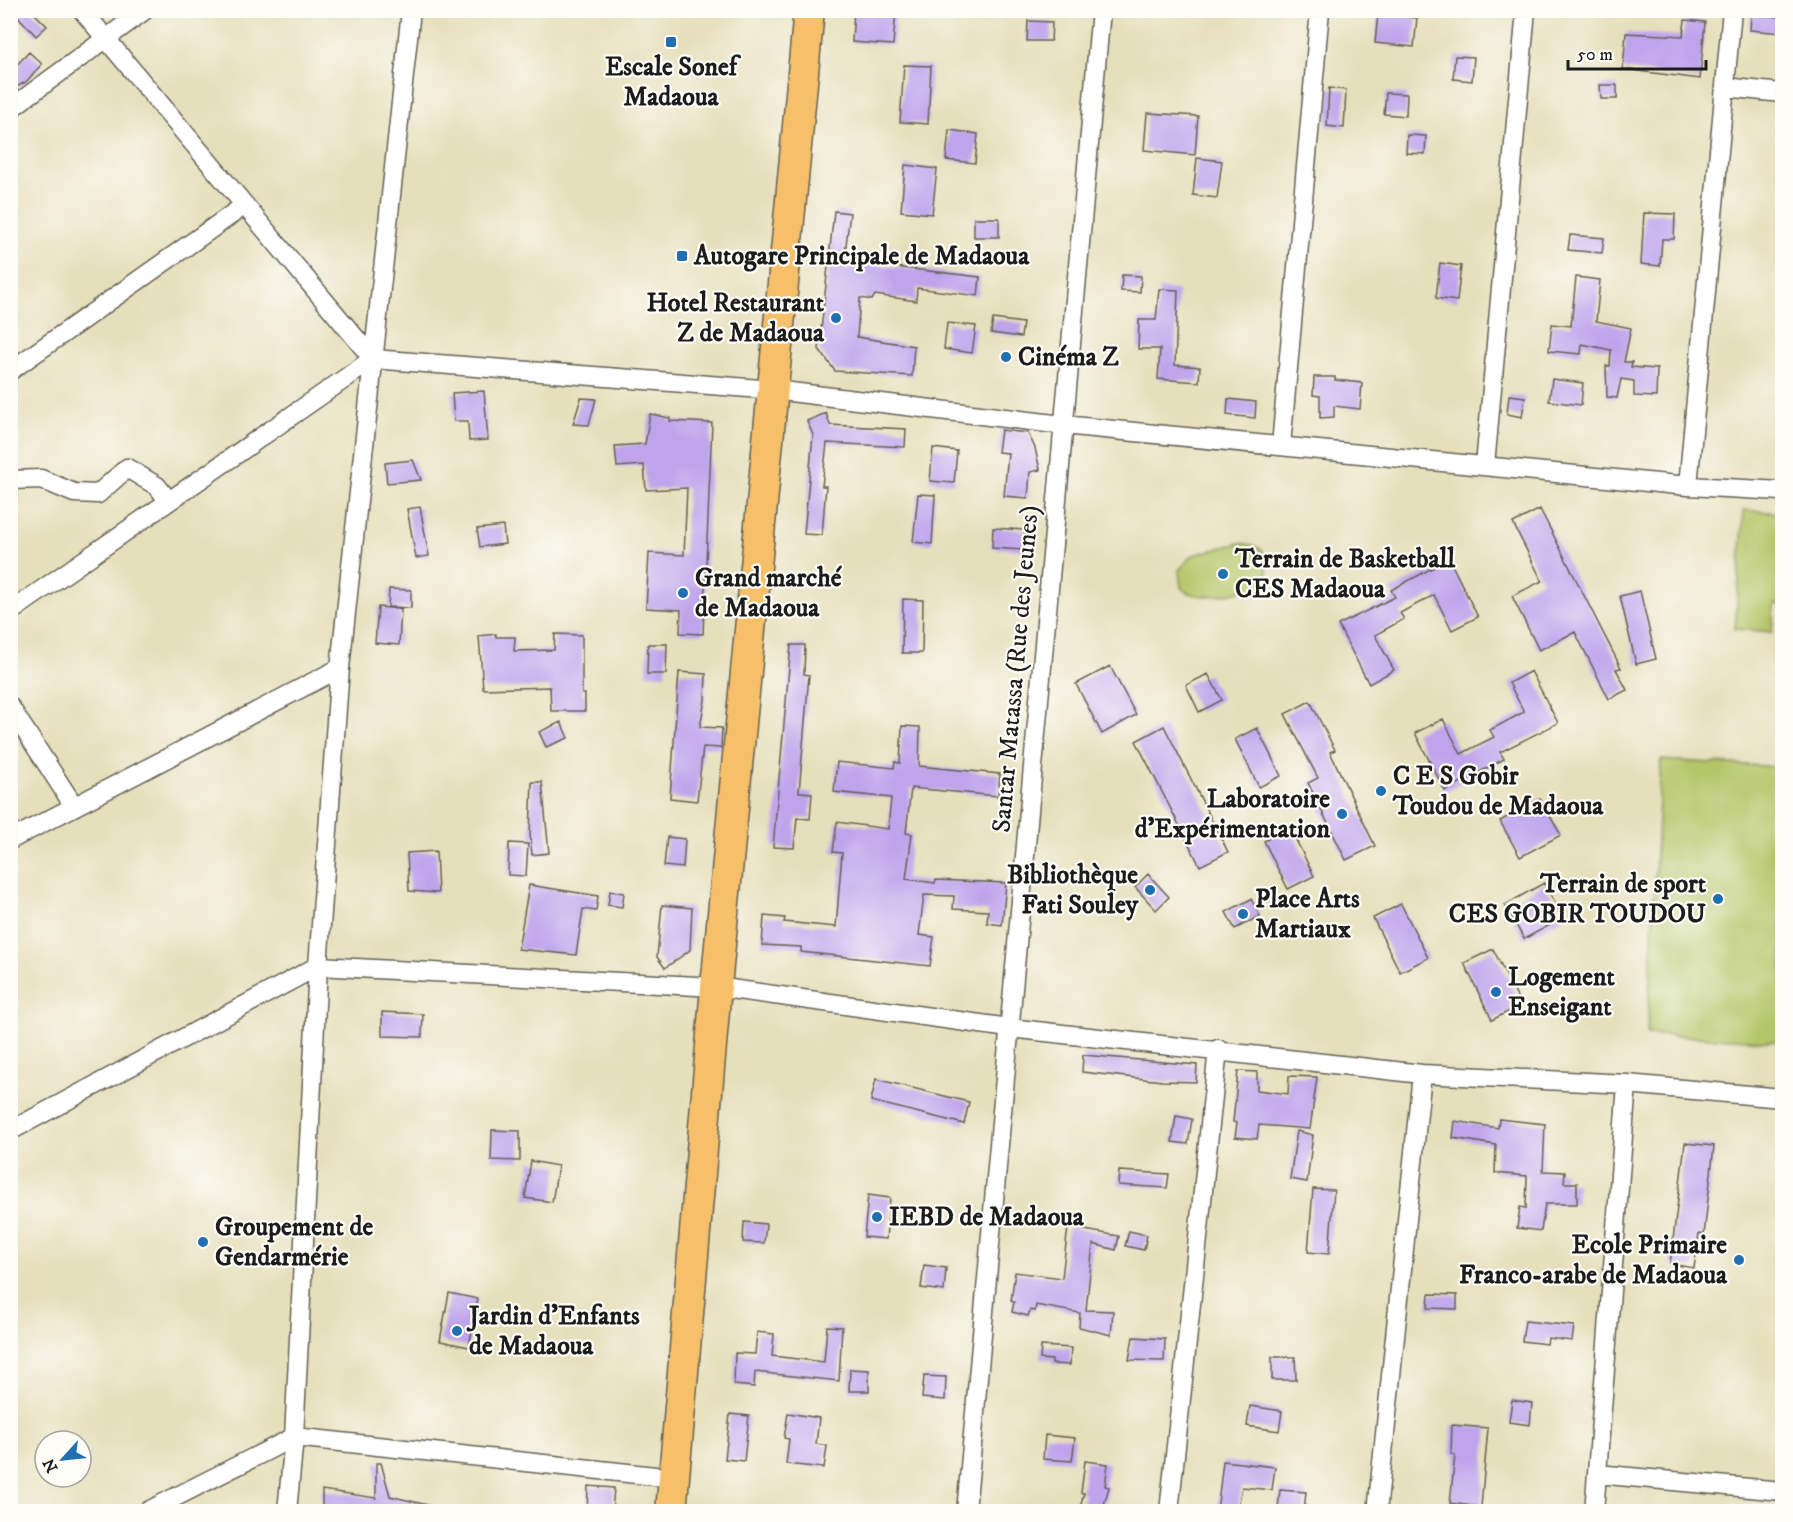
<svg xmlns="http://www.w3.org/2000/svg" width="1793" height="1522" font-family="'IM FELL DW Pica',serif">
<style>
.green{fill:#b5c669;stroke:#687142;stroke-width:1.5}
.building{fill:#bfa4ec}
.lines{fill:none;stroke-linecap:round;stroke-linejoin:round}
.minor-casing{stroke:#636054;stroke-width:21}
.trunk-casing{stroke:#636054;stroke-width:33}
.minor{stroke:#fff;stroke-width:18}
.trunk{stroke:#f6c06b;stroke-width:30}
.poi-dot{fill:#1f6fb2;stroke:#fdfcf7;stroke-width:2}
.labels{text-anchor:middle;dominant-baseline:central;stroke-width:4.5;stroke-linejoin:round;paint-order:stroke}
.poi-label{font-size:26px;font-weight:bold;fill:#1c1c1c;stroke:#fdfcf7;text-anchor:start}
.street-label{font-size:26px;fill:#1c1c1c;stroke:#fdfcf7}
</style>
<rect width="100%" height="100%" fill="#fdfcf7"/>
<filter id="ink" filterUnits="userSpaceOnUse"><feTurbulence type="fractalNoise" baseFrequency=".0167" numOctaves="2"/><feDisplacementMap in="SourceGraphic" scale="12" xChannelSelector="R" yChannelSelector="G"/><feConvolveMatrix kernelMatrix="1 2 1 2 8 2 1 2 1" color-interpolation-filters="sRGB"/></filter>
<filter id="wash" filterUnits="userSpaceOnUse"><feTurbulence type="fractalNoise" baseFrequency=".008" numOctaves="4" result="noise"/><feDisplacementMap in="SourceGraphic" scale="24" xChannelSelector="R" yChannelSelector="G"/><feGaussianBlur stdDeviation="1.35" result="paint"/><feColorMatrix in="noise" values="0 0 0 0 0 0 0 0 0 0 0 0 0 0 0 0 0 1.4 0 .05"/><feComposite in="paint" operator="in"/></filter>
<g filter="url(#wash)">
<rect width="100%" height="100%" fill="#e6dfbb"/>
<path class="green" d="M1744,510L1782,513V605L1774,604L1772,632L1735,629Z
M1239,543C1264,545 1269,553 1267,578C1248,592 1201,605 1181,588L1179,570L1193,555Z
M1661,760L1782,767V1042L1647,1034Z"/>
<g id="blocks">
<path class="building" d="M12,10H31L47,26L36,36Z
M854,10H896L893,45L852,42Z
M1378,14L1417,18L1414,47L1375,43Z
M1751,15L1782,17V33L1750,30Z
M1685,20L1705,22L1700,79L1623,69L1626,33L1683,36Z
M1028,21L1052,22L1051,41H1027Z
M29,52L42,64L26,82L10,90V72Z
M1455,56L1474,57L1472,81L1453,79Z
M904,65L931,66L928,124L900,122Z
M1600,85H1617V99H1601Z
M1329,88L1346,90L1344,128L1327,126Z
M1386,93L1407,94L1406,116L1384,114Z
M1147,113L1198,116L1195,155L1144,150Z
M949,130L978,134L975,163L946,160Z
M1407,135L1426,136L1425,154L1406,153Z
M1197,158L1222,161L1217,198L1193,195Z
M905,165L937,169L932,214L901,211Z
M834,211L850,213L844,261L980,277L978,296L917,288L916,301L875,295L872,300L860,298L857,337L914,346L912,376L835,371L819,349Z
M1644,213L1675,214L1674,239H1662L1660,266L1641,264Z
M974,218H999V237H974Z
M1570,235L1604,238L1602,253L1568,250Z
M1440,263L1461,266L1457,301L1436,298Z
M1122,275L1141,276L1140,292L1121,291Z
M1576,277L1600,280L1596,321L1631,328L1624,362H1632L1631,367L1657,369L1656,397L1634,396V381L1621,379L1617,398L1607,397L1606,366H1610L1611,350L1582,344L1581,354L1549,351L1552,324L1571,326Z
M1159,289L1178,290L1175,365L1200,367L1199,382L1158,379L1160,349H1138L1139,320H1156Z
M993,319L1023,323L1021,337L991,333Z
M947,323L976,326L972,353L944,349Z
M1314,377H1335V380L1362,383L1360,409L1334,406V417L1320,418V396L1313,395Z
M1552,379L1583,383L1581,405L1549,401Z
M484,391L488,440L469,441L468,421H454L452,393Z
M1509,395L1525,397L1522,417L1507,414Z
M581,398L596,399L589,425L573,424Z
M1228,399L1256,402L1255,418L1227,415Z
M826,413L830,425L906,429L905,447L827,443L822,486H826L822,535L804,534L813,435L807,421Z
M650,414L670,418V421L712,423L703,634L680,633L681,610L646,608L649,553L684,555L687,488L646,490L644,465L617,467L615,446L645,444Z
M1001,430L1028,433L1035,448L1040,470L1030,472L1028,498L1004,496L1008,453L998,452Z
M933,448L957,451L954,483L930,481Z
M413,460L421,480L387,483L385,463Z
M918,494L935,495L932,544L913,542Z
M420,507L429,556L416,558L407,509Z
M1540,509L1621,668L1616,669L1627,690L1609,699L1575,632L1539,650L1512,596L1542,581L1513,523Z
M503,526L505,544L480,547L477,529Z
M993,528L1025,530L1023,550L992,548Z
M1449,559L1478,617L1452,630L1434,595L1400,613L1404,619L1375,635L1394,670L1369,684L1338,625L1395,597L1391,590Z
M389,589L411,590V608L388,607Z
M1640,591L1656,659L1636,664L1620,596Z
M903,599L923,600L922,653H902Z
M378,607L401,609L399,645L375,643Z
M496,634V637H515L514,651L554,650L555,634L582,635V694H585V711H551L550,687L483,689L479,636Z
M648,644H667L666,674H647Z
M791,645H805L804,674L809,675L799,792L812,793L810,819L797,818L794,848L773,847Z
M1110,666L1136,715L1102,734L1076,684Z
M1531,671L1558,723L1500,752L1504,759L1445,791L1415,733L1443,719L1461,754L1494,737L1490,730L1524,712L1509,683Z
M679,672L706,674L705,700L700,727L722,728L721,748L703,747L697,801L670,798Z
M1208,674L1222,700L1199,712L1186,685Z
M1310,701L1335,750L1330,752L1375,846L1346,860L1308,783L1318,778L1285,714Z
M561,722L568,738L546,747L539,732Z
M902,726L920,727L919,766L1000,774L998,796L911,788L906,833L912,834L906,879L935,883L936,880L1006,883L1002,925L987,923L988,911L953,909L954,896L924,895L919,935L934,937L930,966L801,952V947L762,945L764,916L785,918L784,922L836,927L842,853L833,852L837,822L888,829L891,798L834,792L837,762L894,768L895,762L900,763Z
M1164,726L1228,852L1200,866L1136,741Z
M1257,728L1281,776L1259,787L1235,739Z
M532,782H542L549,853L532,855L530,834Z
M1540,799L1561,835L1520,857L1500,821Z
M1290,828L1314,876L1288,889L1264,841Z
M667,837L685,839L683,868L664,866Z
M509,843L528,844L526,876L508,875Z
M436,851L438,893L409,891L407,853Z
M1148,874L1169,897L1156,910L1135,887Z
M1544,883L1563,918L1524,939L1505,905Z
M529,885L598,896L596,911L583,909L576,955L518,949Z
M610,891L624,893L622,907L608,905Z
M1251,899L1260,916L1235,929L1226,912Z
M1401,904L1428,958L1400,972L1373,918Z
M662,905L692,908L690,950L665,968L657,957Z
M1493,949L1521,1005L1492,1020L1464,963Z
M382,1012L423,1014L422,1037L382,1036Z
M1083,1055L1197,1065L1196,1082L1162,1081L1082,1072Z
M1238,1071L1257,1072V1090L1288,1094L1289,1076L1317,1077L1310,1129L1259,1125L1257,1139L1235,1137L1237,1123L1233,1122Z
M876,1079L969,1102L964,1124L871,1101Z
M1176,1116L1192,1119L1188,1144L1172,1142Z
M1499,1119L1545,1124L1543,1171L1565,1172L1564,1183H1577V1204H1545L1541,1231L1517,1228L1520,1207L1526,1208L1527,1176L1495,1173L1496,1145L1453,1138L1455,1121L1498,1128Z
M492,1130L520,1131V1161L491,1160Z
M1297,1131L1313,1135L1307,1182L1290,1179Z
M1685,1143L1714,1146L1704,1235L1699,1234L1694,1268L1670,1264Z
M531,1161L558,1166L552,1202L525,1198Z
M1119,1171L1169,1174L1167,1188L1118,1185Z
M1313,1189L1334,1190L1329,1254L1308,1252Z
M868,1195L890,1198L886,1239L864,1237Z
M744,1222L766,1224L764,1243L743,1242Z
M1068,1227L1119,1236L1116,1250L1093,1244L1086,1310L1113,1311L1111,1335L1079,1327L1080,1313L1036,1305L1035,1311L1030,1310L1028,1316L1012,1312L1014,1302L1011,1301L1015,1272L1062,1278Z
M1129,1231L1147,1235L1144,1250L1125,1246Z
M924,1265L946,1268L944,1291L921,1288Z
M449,1293L478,1299L469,1347L440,1341Z
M1429,1294L1457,1295V1309L1428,1308Z
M1525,1321L1574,1326L1572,1341L1548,1338L1547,1344L1522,1341Z
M827,1326L842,1327L839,1381L755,1372L754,1387L734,1385L735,1353L755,1354L757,1332L774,1334L772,1356L824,1362Z
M1133,1337L1165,1339L1164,1361L1129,1360Z
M1041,1346L1071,1348L1070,1365L1052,1364V1360L1040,1359Z
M1272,1357H1295L1296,1380H1272Z
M850,1369L869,1370V1391H849Z
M924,1376L946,1377L945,1400L922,1398Z
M1512,1400L1532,1403L1530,1425L1509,1422Z
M1250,1406L1282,1411L1279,1431L1247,1426Z
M788,1413L819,1418L816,1444L827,1446L824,1468L786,1464L789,1439L784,1438Z
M730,1414L749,1416L744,1461L725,1459Z
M1452,1425L1488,1428L1481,1507L1450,1503L1455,1455L1451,1454Z
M1045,1435L1075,1438L1072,1461L1043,1459Z
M1085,1461L1108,1464L1105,1486L1109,1487L1102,1512H1079L1084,1493H1081Z
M1223,1461L1275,1467L1272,1490L1242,1487L1237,1512H1217Z
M376,1463H381L390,1496L432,1506L431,1512H339L322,1507V1490L376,1498Z
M588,1486L614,1488L612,1512H587Z
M1280,1490L1306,1492L1304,1511L1278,1508Z"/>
</g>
</g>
<g filter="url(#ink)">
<use href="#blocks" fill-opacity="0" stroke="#636054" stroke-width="1.5"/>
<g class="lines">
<g class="minor-casing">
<path id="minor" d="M82,10L373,359
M1725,87L1782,93
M10,109L145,10
M10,371L245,205
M1281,446L1320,10
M1485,466L1526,10
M10,480L41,479L74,493L98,494L127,468L157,486L169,501
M1688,486L1732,10
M10,612L373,359L774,390L1063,425L1688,486L1782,491
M10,707L74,806
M10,840L340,668
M10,1131L318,966L716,987L1009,1028L1422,1074L1627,1084L1782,1098
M1597,1474L1782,1491
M146,1512L294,1437L674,1478
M287,1512L294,1437L318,966L340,668L411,10
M966,1512L1101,10
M1169,1512L1218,1049
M1377,1512L1422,1074
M1594,1512L1627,1084"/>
</g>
<g class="trunk-casing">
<path id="trunk" d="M671,1512L716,987L809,10"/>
</g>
<use href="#minor" class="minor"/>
<use href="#trunk" class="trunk"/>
</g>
</g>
<g class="poi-dot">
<rect x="665" y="36" width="12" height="12" rx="3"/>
<rect x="676" y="250" width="12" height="12" rx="3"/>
<circle cx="836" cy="318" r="6"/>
<circle cx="1006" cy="357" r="6"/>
<circle cx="1223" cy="574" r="6"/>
<circle cx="683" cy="593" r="6"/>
<circle cx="1381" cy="791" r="6"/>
<circle cx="1342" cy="814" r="6"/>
<circle cx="1150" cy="890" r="6"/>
<circle cx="1718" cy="899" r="6"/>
<circle cx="1243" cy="914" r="6"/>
<circle cx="1496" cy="992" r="6"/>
<circle cx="877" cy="1217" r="6"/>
<circle cx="203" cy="1242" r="6"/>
<circle cx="1739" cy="1260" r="6"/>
<circle cx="457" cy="1331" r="6"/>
</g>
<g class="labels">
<g class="poi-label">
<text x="671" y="67" text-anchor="middle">Escale Sonef<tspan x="671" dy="30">Madaoua</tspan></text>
<text x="694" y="256">Autogare Principale de Madaoua</text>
<text x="824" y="303" text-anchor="end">Hotel Restaurant<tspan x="824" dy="30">Z de Madaoua</tspan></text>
<text x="1018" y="357">Cinéma Z</text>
<text x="1235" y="559">Terrain de Basketball<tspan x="1235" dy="30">CES Madaoua</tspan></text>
<text x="695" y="578">Grand marché<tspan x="695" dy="30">de Madaoua</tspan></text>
<text x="1393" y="776">C E S Gobir<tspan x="1393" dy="30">Toudou de Madaoua</tspan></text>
<text x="1330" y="799" text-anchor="end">Laboratoire<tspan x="1330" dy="30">d'Expérimentation</tspan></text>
<text x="1138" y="875" text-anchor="end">Bibliothèque<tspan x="1138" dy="30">Fati Souley</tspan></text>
<text x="1706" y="884" text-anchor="end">Terrain de sport<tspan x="1706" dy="30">CES GOBIR TOUDOU</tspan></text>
<text x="1255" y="899">Place Arts<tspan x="1255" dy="30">Martiaux</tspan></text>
<text x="1508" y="977">Logement<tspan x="1508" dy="30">Enseigant</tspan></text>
<text x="889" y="1217">IEBD de Madaoua</text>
<text x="215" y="1227">Groupement de<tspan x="215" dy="30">Gendarmérie</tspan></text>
<text x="1727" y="1245" text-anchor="end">Ecole Primaire<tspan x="1727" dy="30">Franco-arabe de Madaoua</tspan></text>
<text x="469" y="1316">Jardin d'Enfants<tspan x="469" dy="30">de Madaoua</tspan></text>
</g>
<g class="street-label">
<text transform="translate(1016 669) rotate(-85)">Santar Matassa (Rue des Jeunes)</text>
</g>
</g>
<rect width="1793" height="1522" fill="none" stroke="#fdfcf7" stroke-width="36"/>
<g transform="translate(63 1459) rotate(243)"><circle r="28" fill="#fdfcf7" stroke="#a3a29f" stroke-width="1.5"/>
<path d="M0-4.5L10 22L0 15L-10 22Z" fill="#1f6fb2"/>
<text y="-9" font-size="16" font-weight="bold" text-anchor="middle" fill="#1c1c1c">N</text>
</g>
<path d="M1568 60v9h138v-9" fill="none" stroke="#1c1c1c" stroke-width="3"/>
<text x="1577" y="60" font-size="18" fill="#1c1c1c" stroke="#fdfcf7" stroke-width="4.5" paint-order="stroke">50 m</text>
</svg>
